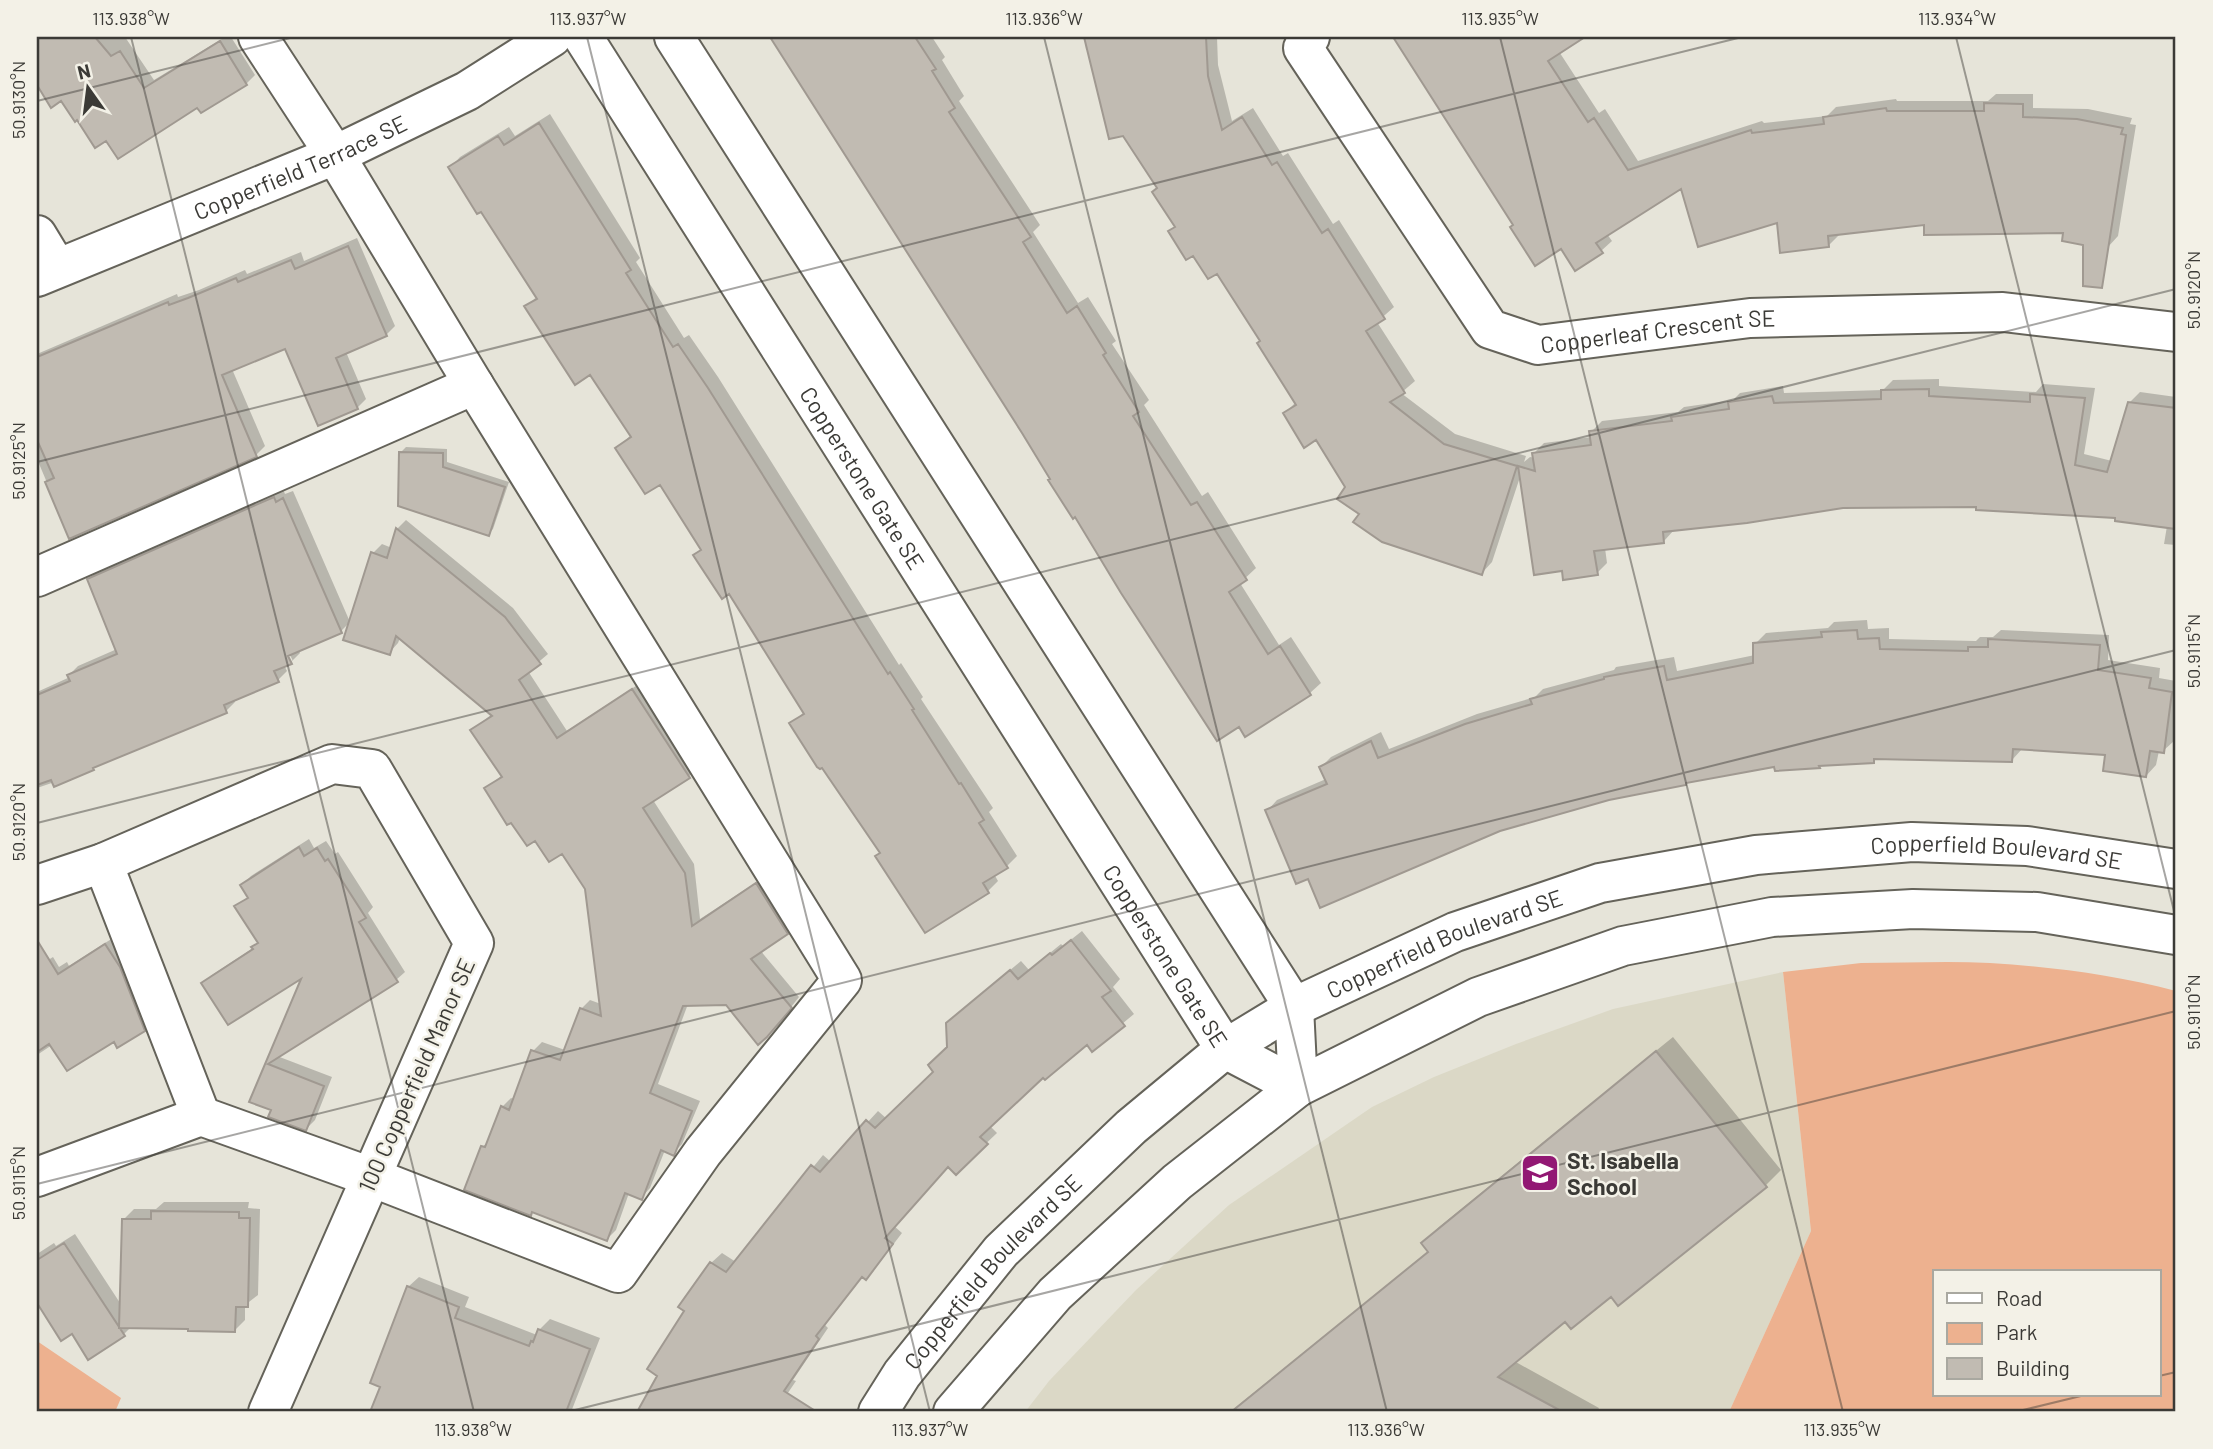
<svg xmlns="http://www.w3.org/2000/svg" width="2213" height="1449" font-family="Barlow,sans-serif">
<style>
.built{fill:#dbd8c6}
.green{fill:#edb18f;fill-rule:evenodd}
.shadow{fill:#0003;fill-rule:evenodd}
.building{fill:#c1bbb2;stroke:#a09991;stroke-width:2}
.lines{fill:none;stroke-linecap:round;stroke-linejoin:round}
.minor-casing{stroke:#65635a;stroke-width:42}
.minor{stroke:#fff;stroke-width:38}
.ticks{fill:none;stroke:#3b3a36;stroke-width:2;stroke-opacity:0.45}
.labels{text-anchor:middle;dominant-baseline:central;stroke-width:5;stroke-linejoin:round;paint-order:stroke}
.street-label{font-size:23px;fill:#3b3a36;stroke:#f3f1e7}
.poi-label{font-size:23px;font-weight:bold;fill:#3b3a36;stroke:#f3f1e7;text-anchor:start}
.neatline{fill:none;stroke:#3b3a36;stroke-width:2.5}
.ticks-label{font-size:18px;text-anchor:middle;fill:#3b3a36}
</style>
<rect width="100%" height="100%" fill="#e6e4d9"/>
<path class="built" d="M1783,972L1811,1231L1729,1412H1025L1049,1381L1136,1290L1229,1205L1372,1107L1434,1077L1516,1044L1613,1009Z"/>
<path class="green" d="M1861,963C1904,963 1948,961 1990,963C2053,967 2116,975 2176,991V1412H1729L1811,1231L1783,972ZM1935,1272H2159V1395H1935Z
M37,1341L121,1398L115,1412H37Z"/>
<path class="shadow" d="M37,37H125L154,80L225,37H231L255,75L246,84L198,105L107,139L62,98L56,102L37,73Z
M773,37H932L945,57L942,60L964,96L959,101L1040,225L1033,232L1078,303L1088,297L1116,341L1112,344L1149,400L1144,405L1202,496L1208,492L1256,568L1240,583L1279,645L1291,637L1321,683L1310,693L1246,734L1052,478Z
M1085,37H1217L1218,65L1232,121L1253,108L1283,156L1288,153L1333,224L1339,220L1394,307L1377,322L1415,381L1401,393L1455,434L1526,456L1524,462L1530,457L1535,458L1534,453L1544,443L1592,437L1591,432L1602,421L1678,412L1684,407L1733,400L1740,393L1783,386L1784,393L1883,390L1893,380L1939,379V386L2036,392L2043,384L2095,388L2084,454L2112,461L2129,403L2140,392L2176,397V545L2164,544L2167,526L2117,516L1978,505L1843,507L1674,530L1664,541L1605,548L1607,563L1597,573L1563,569L1521,474L1492,562L1482,573L1361,514L1316,438L1285,413L1295,403L1262,341L1217,272L1194,254L1170,231L1176,225L1089,50H1086Z
M1395,37H1560L1564,44L1558,50L1599,113L1605,109L1638,161L1762,121L1764,123L1827,116L1836,107L1896,99L1897,101H1988L1996,94H2033V108L2088,109L2132,118L2130,124L2136,125L2118,236L2108,247L2065,232L1926,223L1838,233L1839,235L1828,246L1779,221L1682,186L1607,234L1612,241L1601,251L1561,247L1515,224Z
M550,114L640,258L636,262L684,338L689,335L718,377L899,665L901,663L923,697L921,699L993,808L989,812L1017,856L1006,867L994,874L998,881L988,891L881,852L792,723L804,712L729,592L695,555L702,549L660,482L617,448L631,435L591,372L527,307L537,296L482,209L450,168L460,157L509,127L515,136Z
M357,238L395,326L386,335L346,352L366,399L357,408L286,347L232,369L265,446L256,455L70,537L37,459V354L177,294L178,297L199,290L245,270L247,274L301,252L304,261Z
M406,447L447,449V462L509,482L493,529L488,534L401,452Z
M283,489L285,494L293,491L350,622L341,631L298,649L300,653L291,662L284,665L287,671L278,680L234,699L235,702L226,711L98,764L93,769L37,788V692L70,677L69,675L78,666L117,649L89,579L98,570ZM286,647L293,661H289Z
M406,520L513,608L548,654L528,671L567,731L642,682L698,767L689,776L653,800L694,864L700,919L766,876L796,923L787,932L760,950L799,997L776,1026L727,1003L688,1004L658,1084L700,1101L682,1144L673,1153L665,1150L650,1188L641,1198L629,1193L616,1230L607,1239L483,1147L489,1140L502,1107L511,1098L514,1099L533,1051L542,1042L565,1050L581,1009L590,1000L601,1004L586,888L563,852L536,838L486,789L502,775L472,730L492,714L400,638L398,643L389,653L373,553L382,544L392,548L398,528Z
M1867,620L1868,629L1889,628V639L1976,641L1980,637H1993L2001,630L2109,635L2108,660L2160,668L2159,678L2176,681V722L2174,741L2163,751H2159L2156,765L2146,776L2107,753L2022,749L2012,760L1877,758L1874,761L1821,764L1819,766L1776,765L1689,780L1685,784L1609,798L1309,877L1267,811L1277,800L1326,779L1321,767L1331,757L1381,732L1389,749L1477,714L1535,697L1543,689L1614,670L1616,667L1674,657L1677,671L1755,655V644L1766,633L1828,628L1834,622Z
M309,839L314,848L326,841L335,854L338,852L373,907L368,913L405,972L396,980L277,1056L332,1077L315,1120L306,1129L273,1109L251,1101L305,974L203,983L212,975L253,948L259,942L237,906L249,896L242,885L251,876Z
M1082,931L1120,979L1113,987L1134,1014L1092,1049L1087,1043L1044,1075L989,1125L997,1133L956,1172L949,1165L894,1226L902,1233L876,1267L866,1278L863,1276L825,1325L828,1328L793,1380L796,1381L775,1412H639L659,1376L686,1311L711,1263L722,1253L736,1262L823,1155L831,1162L878,1111L887,1119L936,1071L949,1047L959,1013L1021,961L1029,970L1061,944L1063,946Z
M116,936L154,1020L144,1030L114,1040L52,1045L37,1055V967L53,957L59,967L67,962L69,966Z
M1673,1037L1781,1170L1766,1185L1619,1304L1611,1294L1566,1320L1514,1361L1599,1408L1597,1412H1230L1429,1251L1423,1243L1439,1227Z
M164,1202H249L248,1208L260,1209L258,1295L245,1305V1320L235,1330L132,1326L123,1335L72,1332L62,1338L37,1299V1254L54,1243L56,1246L75,1234L122,1306L124,1219L134,1209H156Z
M419,1277L469,1297L465,1307L537,1335L539,1330L550,1319L600,1338L571,1412H380L382,1386L408,1287Z"/>
<path class="building" d="M37,37H95L111,56L120,51L144,88L220,41L247,85L201,113L197,108L118,159L106,141L95,148L77,120L75,122L61,101L51,108L37,85Z
M770,37H915L936,69L932,71L955,108L949,112L1031,237L1023,242L1067,313L1077,306L1106,353L1103,355L1139,412L1133,416L1191,505L1197,502L1247,580L1229,592L1268,654L1280,646L1311,695L1245,737L1239,727L1217,741L1121,593L1075,517L1073,519L1048,480L1050,479L1022,433Z
M1084,37H1206L1208,76L1222,130L1242,117L1272,165L1277,162L1322,233L1328,229L1385,319L1366,331L1405,393L1390,402L1444,444L1517,466L1482,575L1382,542L1353,522L1359,514L1337,499L1345,487L1316,440L1304,448L1283,413L1296,405L1257,343L1260,341L1217,274L1208,279L1193,256L1186,260L1168,231L1175,227L1152,192L1157,188L1123,136L1109,139Z
M1393,37H1585L1548,61L1588,122L1594,118L1628,170L1751,130L1752,133L1824,124L1823,117L1886,108L1887,111H1984V103L2023,104V117L2077,119L2123,128L2121,134L2126,135L2102,288L2083,286V245L2062,241L2063,233L1924,235V225L1828,236L1829,247L1780,253L1777,223L1698,247L1681,189L1596,243L1603,253L1575,271L1561,249L1535,266L1510,227L1513,225Z
M539,123L631,270L626,273L673,347L678,344L708,388L888,674L890,672L914,709L912,710L959,784L961,783L984,820L979,823L1008,868L983,883L989,893L925,933L875,856L880,853L822,768L820,769L817,767L789,723L804,714L729,594L722,599L693,555L701,550L660,485L645,494L615,448L631,437L590,375L575,385L524,306L537,299L481,212L477,214L448,167L498,136L504,145Z
M348,246L387,336L336,358L358,409L318,426L285,349L222,375L257,457L69,539L45,482L54,478L37,440V357L168,302L169,305L188,298L236,278L238,282L291,260L295,269Z
M1929,389V396L2030,402V394L2085,398L2075,465L2107,472L2128,402L2176,408V529L2115,521V518L1976,510V507L1843,508L1747,523L1663,532L1664,543L1594,551L1598,575L1563,580L1562,571L1534,575L1518,466L1535,471L1532,453L1591,445L1589,431L1672,421L1671,417L1729,409L1728,402L1772,396L1774,403L1881,399V390Z
M399,452L443,453V467L505,487L489,536L398,506Z
M274,497L276,502L283,498L342,633L288,656L292,664L274,671L279,682L224,705L227,713L93,768L94,770L54,787L51,780L37,785V695L70,681L67,675L117,654L87,579Z
M396,528L505,617L541,664L519,680L557,738L632,689L690,778L643,808L685,873L692,926L756,883L788,934L751,959L792,1008L767,1037L758,1045L726,1005L683,1006L650,1093L692,1111L674,1156L661,1150L642,1200L625,1193L607,1241L532,1212L531,1216L464,1190L481,1146L485,1147L501,1106L509,1110L531,1050L560,1060L580,1008L601,1016L585,889L562,854L549,862L535,841L527,846L511,823L507,825L484,788L502,777L470,730L492,716L396,636L390,655L343,640L371,552L387,558Z
M1857,630L1858,639L1879,638L1880,649L1968,651V647H1988V639L2100,645L2098,670L2151,678L2149,688L2172,692L2164,753L2150,751L2146,777L2103,771L2105,755L2013,749L2012,762L1874,759V763L1819,766L1820,768L1775,771L1774,767L1686,783V785L1609,800L1500,831L1320,908L1308,879L1296,884L1265,810L1327,784L1319,767L1371,741L1378,758L1465,724L1532,704L1530,699L1604,679V677L1664,666L1667,680L1753,663V643L1822,637L1821,632Z
M299,847L304,856L317,848L325,861L328,859L366,918L359,922L398,982L268,1064L324,1086L306,1131L268,1117L271,1110L249,1102L301,979L228,1025L201,983L253,949L251,947L258,943L234,906L248,898L240,885Z
M37,940L58,974L105,944L120,967L145,1031L117,1048L114,1042L67,1071L49,1044L37,1052Z
M1071,940L1111,991L1102,997L1125,1026L1092,1052L1087,1045L1045,1080L1043,1078L980,1137L988,1144L956,1175L948,1167L885,1238L893,1244L866,1280L862,1277L816,1336L819,1339L784,1391L817,1412H637L657,1376L647,1369L684,1311L678,1307L710,1262L726,1272L811,1165L820,1172L866,1120L875,1128L933,1072L928,1065L947,1047L946,1023L1010,970L1018,979L1050,953L1052,955Z
M1656,1051L1767,1187L1618,1306L1611,1297L1571,1329L1565,1322L1498,1377L1563,1412H1231L1428,1252L1421,1243Z
M151,1211L239,1212V1218H250L248,1307H236L235,1332L188,1331V1329L119,1328L122,1219H151Z
M64,1243L125,1336L88,1360L72,1334L61,1341L37,1303V1260Z
M407,1286L459,1307L455,1318L529,1346L531,1341L533,1342L538,1329L590,1349L566,1412H370L380,1387L370,1383Z"/>
<g class="lines">
<g class="minor-casing">
<g id="minor">
<path id="s1" d="M583,37L1225,1049L1298,1087"/>
<path d="M674,37L1294,1007L1298,1087"/>
<path id="s2" d="M1310,37L1303,48L1490,329L1538,345L1750,318L2003,312L2176,332"/>
<path d="M37,235L57,268"/>
<path id="s3" d="M37,277L335,155L467,91L552,37"/>
<path d="M37,577L474,385"/>
<path d="M103,863L201,1116"/>
<path d="M37,885L103,863L332,764L372,769L474,943L268,1412"/>
<path d="M37,1177L201,1116L371,1177L618,1273L703,1152L842,980L474,385L335,155L258,37"/>
<path id="s4" d="M878,1412L902,1374L1001,1251L1131,1127L1225,1049L1294,1007L1455,932L1600,883L1756,855L1912,842L2027,846L2176,869"/>
<path d="M953,1412L1055,1294L1177,1182L1298,1087L1478,997L1623,946L1772,917L1913,909L2037,912L2176,935"/>
</g>
</g>
<use href="#minor" class="minor"/>
</g>
<path class="ticks" d="M131,37L474,1412M587,37L930,1412M1044,37L1387,1412M1500,37L1843,1412M1956,37L2176,919M37,101L294,37M37,462L1742,37M37,823L2176,289M37,1184L2176,650M2159,1376L2176,1372M567,1412L2176,1011M2015,1412L2085,1395"/>
<defs>
<g id="school-square" transform="scale(2.0125)"><rect x="-9" y="-9" width="18" height="18" rx="4" fill="#921874" stroke="#f3f1e7"/><path d="M0-5L7-2L0 1L-7-2ZM-4 1L0 2.5L4 1V4Q0 6-4 4Z" fill="#fff"/></g>
</defs>
<g fill-rule="evenodd">
<use href="#school-square" x="1540" y="1173"/>
</g>
<g class="labels">
<g class="street-label">
<text stroke="none"><textPath href="#s3" startOffset="285">Copperfield Terrace SE</textPath></text>
<text stroke="none"><textPath href="#s2" startOffset="522">Copperleaf Crescent SE</textPath></text>
<text stroke="none"><textPath href="#s1" startOffset="522">Copperstone Gate SE</textPath></text>
<text stroke="none"><textPath href="#s4" startOffset="1316">Copperfield Boulevard SE</textPath></text>
<text stroke="none"><textPath href="#s4" startOffset="749">Copperfield Boulevard SE</textPath></text>
<text stroke="none"><textPath href="#s1" startOffset="1088">Copperstone Gate SE</textPath></text>
<text transform="translate(416 1075) rotate(-66)">100 Copperfield Manor SE</text>
<text stroke="none"><textPath href="#s4" startOffset="182">Copperfield Boulevard SE</textPath></text>
</g>
<g class="poi-label">
<text x="1567" y="1160">St. Isabella<tspan x="1567" dy="26">School</tspan></text>
</g>
</g>
<rect width="2213" height="1449" fill="none" stroke="#f3f1e7" stroke-width="77"/>
<rect x="1933" y="1270" width="228" height="126" fill="#f3f1e7" stroke="#a9a8a0" stroke-width="2"/>
<rect x="1947" y="1293" width="35" height="10" fill="#ffffff" stroke="#a9a8a0" stroke-width="2"/>
<text x="1996" y="1306" font-size="21" fill="#3b3a36">Road</text>
<rect x="1947" y="1323" width="35" height="21" fill="#edb18f" stroke="#a9a8a0" stroke-width="2"/>
<text x="1996" y="1340" font-size="21" fill="#3b3a36">Park</text>
<rect x="1947" y="1358" width="35" height="21" fill="#c1bbb2" stroke="#a9a8a0" stroke-width="2"/>
<text x="1996" y="1376" font-size="21" fill="#3b3a36">Building</text>
<g transform="translate(88 88) rotate(346)" stroke="#f3f1e7" stroke-width="5" paint-order="stroke">
<path d="M0-5L12 26L0 18L-12 26Z" fill="#3b3a36"/>
<text y="-10" font-size="19" font-weight="bold" text-anchor="middle" fill="#3b3a36">N</text>
</g>
<rect x="38" y="38" width="2136" height="1372" class="neatline"/>
<g class="ticks-label">
<text x="131" y="25">113.938°W</text>
<text x="588" y="25">113.937°W</text>
<text x="1044" y="25">113.936°W</text>
<text x="1500" y="25">113.935°W</text>
<text x="1957" y="25">113.934°W</text>
<text transform="translate(19 100) rotate(-90)" y="6">50.9130°N</text>
<text transform="translate(2194 290) rotate(-90)" y="6">50.9120°N</text>
<text transform="translate(19 461) rotate(-90)" y="6">50.9125°N</text>
<text transform="translate(2194 651) rotate(-90)" y="6">50.9115°N</text>
<text transform="translate(19 822) rotate(-90)" y="6">50.9120°N</text>
<text transform="translate(2194 1012) rotate(-90)" y="6">50.9110°N</text>
<text transform="translate(19 1183) rotate(-90)" y="6">50.9115°N</text>
<text x="473" y="1436">113.938°W</text>
<text x="930" y="1436">113.937°W</text>
<text x="1386" y="1436">113.936°W</text>
<text x="1842" y="1436">113.935°W</text>
</g>
</svg>
